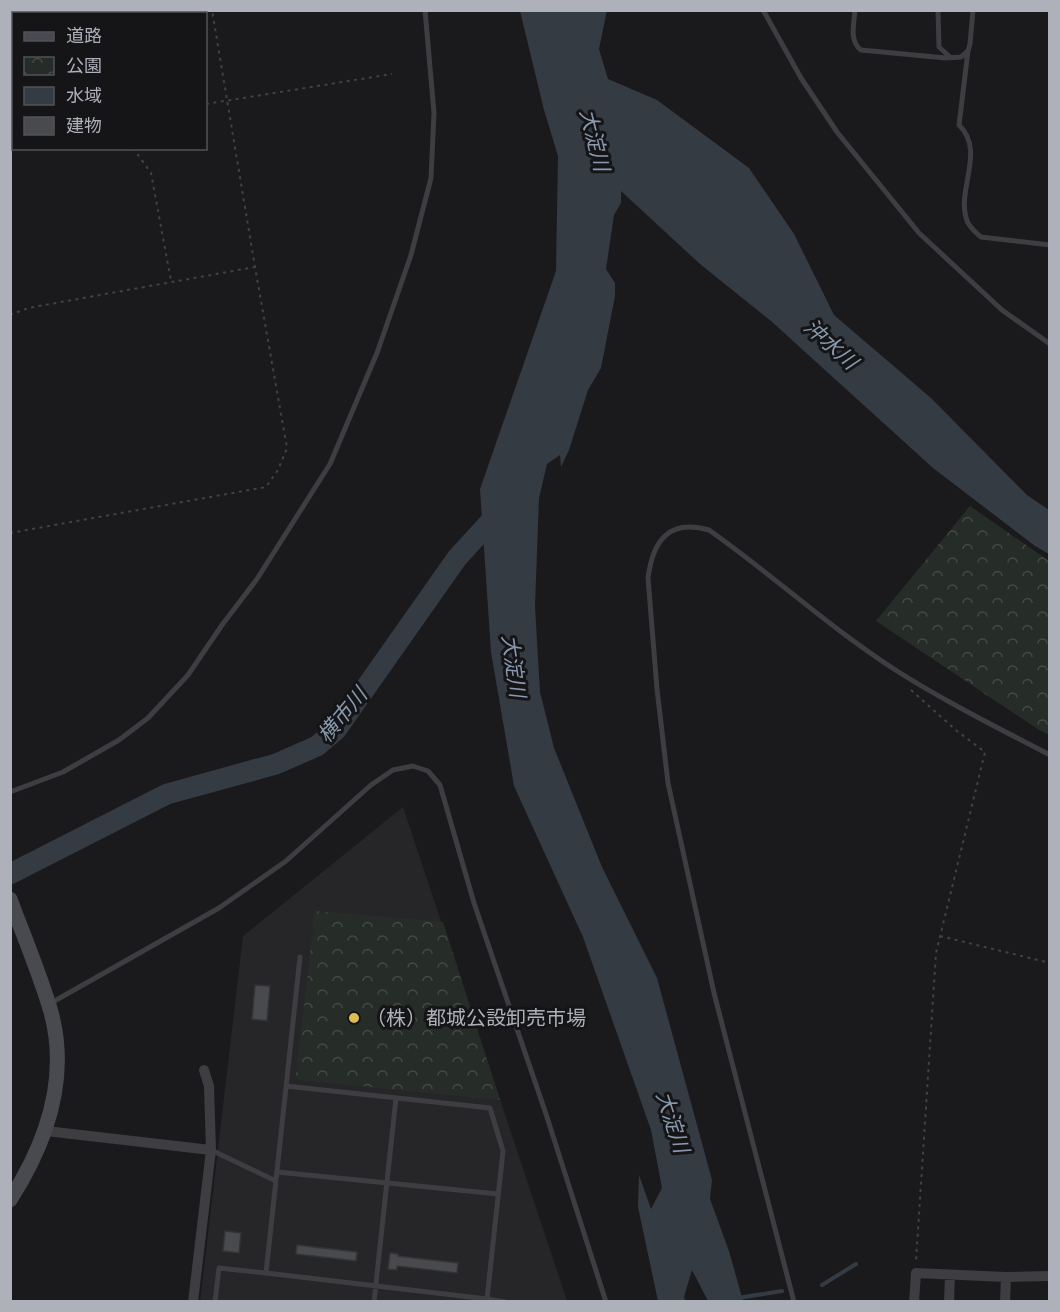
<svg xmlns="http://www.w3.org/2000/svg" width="1060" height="1312" font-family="'Space Grotesk','Noto Sans JP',sans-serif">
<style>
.built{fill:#262629}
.park{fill:url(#park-crowns)}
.water{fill:#353b43}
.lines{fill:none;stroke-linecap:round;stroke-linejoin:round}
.stream{stroke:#353b43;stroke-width:4}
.river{stroke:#353b43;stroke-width:21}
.building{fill:#494a4e;stroke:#343437;stroke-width:1.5}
.path{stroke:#414247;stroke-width:2;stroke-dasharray:3 4.5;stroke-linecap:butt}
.lane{stroke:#3d3d42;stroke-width:5}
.street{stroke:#3d3d42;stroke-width:10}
.secondary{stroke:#494a50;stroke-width:15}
.poi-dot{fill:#ddbd50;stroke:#151517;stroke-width:2}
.labels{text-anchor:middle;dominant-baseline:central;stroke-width:6;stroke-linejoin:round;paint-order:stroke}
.poi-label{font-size:20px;fill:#aeb0ba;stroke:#151517;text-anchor:start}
.water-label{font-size:21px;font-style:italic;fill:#899ab0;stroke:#151517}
</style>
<defs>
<pattern id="park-crowns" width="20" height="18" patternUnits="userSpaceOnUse" patternTransform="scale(1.5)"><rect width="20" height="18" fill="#262d28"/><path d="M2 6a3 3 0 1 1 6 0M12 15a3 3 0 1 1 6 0" fill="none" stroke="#434945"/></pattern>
</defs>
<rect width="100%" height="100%" fill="#1a1a1c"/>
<path class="built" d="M403,807L567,1301L200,1302L243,936Z"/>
<path class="park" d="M970,506L1049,561V735L1039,730L876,621Z
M315,911L443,922L500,1100L299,1080L296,1075Z"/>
<path class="water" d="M607,10L599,49L608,79L657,100L749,168L794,234L834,315L931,398L1027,495L1049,510V554L1035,546L933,468L771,321L700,264L621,191V203L614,215L606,269L615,283V296L601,368L588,390L569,450L561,467L560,455L547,464L539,498L535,606L540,692L554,748L602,867L657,978L712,1180L710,1199L729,1251L743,1301H708L692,1270L684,1297L685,1301H658L638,1207L639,1175L651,1209L662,1188L651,1130L583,937L514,786L491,652L480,489L556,271L558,156L544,110L520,11Z"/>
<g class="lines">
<path class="stream" d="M822,1285L856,1264
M738,1298L782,1291"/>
<path class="river" d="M10,874L167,794L276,764L317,746L336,730L457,558L501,510"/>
</g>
<path class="building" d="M255,985L270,986L267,1021L252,1019Z
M225,1231L241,1233L239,1253L223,1251Z
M297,1245L357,1252L356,1261L296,1254Z
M390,1253L398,1254V1256L458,1263L457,1273L397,1266V1270L388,1269Z"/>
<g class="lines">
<path class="path" d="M206,104L392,74
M133,148L151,173L171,281
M10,315L28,308L255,267
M10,533L266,487L278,470L287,448L255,267L212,10
M911,690L957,731L985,752L936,953L916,1261
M940,936L1050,963"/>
<path class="lane" d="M763,10L801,78L837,132L919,233L1002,310L1050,344
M855,10C854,24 849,41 861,50L946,58L961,57L968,51L970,44L973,10
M938,10L939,47L950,57
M968,51L959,125C987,152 954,192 968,223C971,228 976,233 981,237L1050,245
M10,792L63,772L119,740L148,718L188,675L222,625L257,579L330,464L377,353L411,255L431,178L434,113L425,10
M51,1003L219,908L286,861L371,785L393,770L413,766L428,771L440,785L474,903L546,1114L606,1302
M286,1086L490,1108L503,1151L487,1299L506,1302
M211,1150L276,1181
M277,1172L498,1194
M266,1273L487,1299
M215,1302L219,1268L266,1273L300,957
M374,1302L396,1098
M794,1302L714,993L668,783L657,689L648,578C653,540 669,519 709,530C773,575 831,629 897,671C946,702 998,728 1050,755"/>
<path class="street" d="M10,74H14
M204,1070L209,1086L211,1150
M46,1131L211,1150L193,1302
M914,1302L916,1273L1006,1277L1050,1276
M949,1302L950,1275
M1005,1302L1006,1277"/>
<path class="secondary" d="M10,899C24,937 40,974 51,1012C69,1078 46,1144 10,1200"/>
</g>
<circle class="poi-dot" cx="354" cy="1018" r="6"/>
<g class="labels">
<g class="poi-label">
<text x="366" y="1018">（株）都城公設卸売市場</text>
</g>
<g class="water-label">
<text transform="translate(595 140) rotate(76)">大淀川</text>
<text transform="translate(831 344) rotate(42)">沖水川</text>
<text transform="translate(514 666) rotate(82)">大淀川</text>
<text transform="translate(342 715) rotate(-50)">横市川</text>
<text transform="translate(673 1122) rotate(72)">大淀川</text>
</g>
</g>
<rect width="1060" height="1312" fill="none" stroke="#aeb0ba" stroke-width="24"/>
<rect x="12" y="12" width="195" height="138" fill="#151517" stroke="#525358" stroke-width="1.5"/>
<rect x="24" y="32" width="30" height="9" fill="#494a50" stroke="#525358" stroke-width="1.5"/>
<text x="66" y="42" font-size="18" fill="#aeb0ba">道路</text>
<rect x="24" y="57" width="30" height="18" fill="url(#park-crowns)" stroke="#525358" stroke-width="1.5"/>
<text x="66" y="72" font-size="18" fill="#aeb0ba">公園</text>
<rect x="24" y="87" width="30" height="18" fill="#353b43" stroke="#525358" stroke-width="1.5"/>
<text x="66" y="102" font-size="18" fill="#aeb0ba">水域</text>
<rect x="24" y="117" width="30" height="18" fill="#494a4e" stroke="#525358" stroke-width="1.5"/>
<text x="66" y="132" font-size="18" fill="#aeb0ba">建物</text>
</svg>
